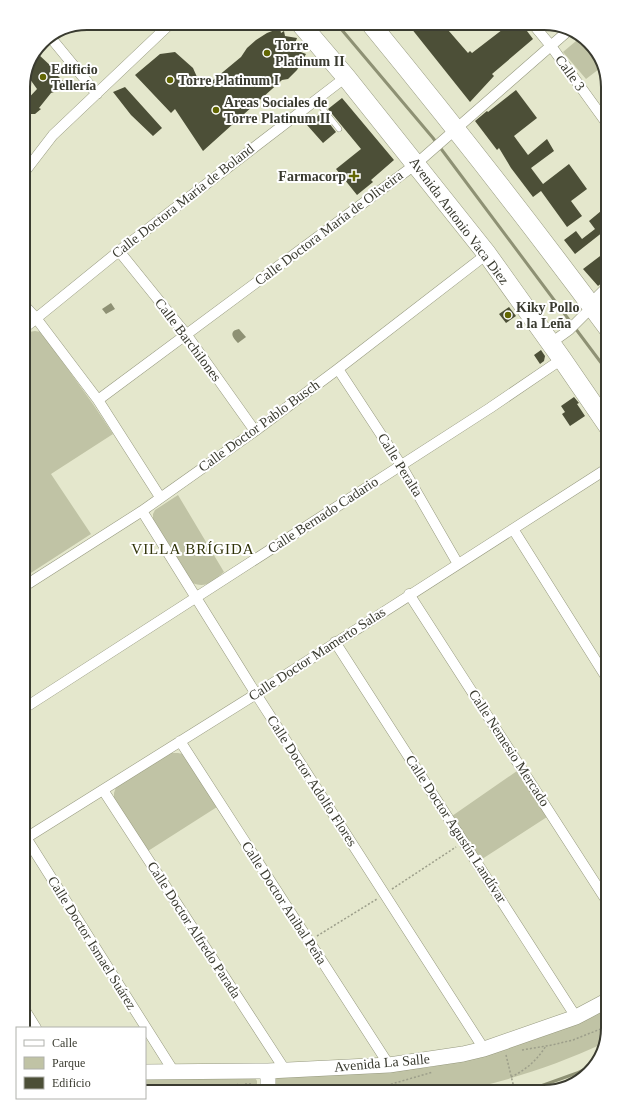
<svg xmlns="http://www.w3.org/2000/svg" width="631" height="1115" font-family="Georgia,serif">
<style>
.green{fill:#c0c3a5}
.water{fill:#8e9174}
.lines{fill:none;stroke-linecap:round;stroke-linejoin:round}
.stream{stroke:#8e9174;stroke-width:3}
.building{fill:#4c4f37}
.lane-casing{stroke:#95987e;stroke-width:6}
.street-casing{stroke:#95987e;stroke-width:11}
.secondary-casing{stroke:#95987e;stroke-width:16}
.highway-casing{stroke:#95987e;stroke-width:20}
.path{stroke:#9c9e8a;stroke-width:1.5;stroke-dasharray:2 2;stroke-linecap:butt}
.lane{stroke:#fff;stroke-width:5}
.street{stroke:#fff;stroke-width:10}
.secondary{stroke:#fff;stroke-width:15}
.highway{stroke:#fff;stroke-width:19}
.poi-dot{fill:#626603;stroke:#fff;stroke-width:1.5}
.labels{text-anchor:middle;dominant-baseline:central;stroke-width:4;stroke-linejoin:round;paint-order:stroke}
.poi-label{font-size:14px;font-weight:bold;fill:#3a3b30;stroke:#fff;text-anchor:start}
.street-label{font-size:14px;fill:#3a3b30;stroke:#fff}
.neighbourhood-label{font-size:15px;letter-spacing:1px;fill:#303309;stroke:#fff}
.rim{fill:none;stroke:#3a3b30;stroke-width:2}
</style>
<rect width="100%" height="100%" fill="#e4e7cc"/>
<path class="green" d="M582,36L601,59L603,66L586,79L563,52Z
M35,331L41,332L93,404L113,434L51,474L91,534L23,578V338L29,332Z
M178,495L224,572C214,580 206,589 193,583L153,519V514L155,510Z
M171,753H178L183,754L217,807L148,851L114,799V793L116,787Z
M517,771L547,817L479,861L452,816Z
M608,1008V1028L604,1043C554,1066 508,1081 455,1092H276L275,1080L277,1078L373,1073L431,1067L492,1053Z
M254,1076L257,1081V1092H145V1079Z"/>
<path class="water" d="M111,303L115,309L106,314L102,309Z
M239,329L246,337L238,343C233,338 228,331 239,329Z"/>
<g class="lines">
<path class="stream" d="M336,23L433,138L608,372
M524,1092L577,1073L597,1063"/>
</g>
<path class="building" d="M407,23H442L468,53L470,51L472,53L511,23H521L533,39L492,74L494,76L470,102Z
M280,28L281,33L284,31L285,36L297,38L293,49L306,54L297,70L288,79L282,80L203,151L175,109L171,113L135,75L160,54L175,52L193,68L197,77L206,86L241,57L247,48L256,40L267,33Z
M37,53L54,69L57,75L64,82L54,92L51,93L39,108L41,109L35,114H31L23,120V104L37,89L27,75Z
M125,87L162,128L153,136L131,115L113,92Z
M516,90L537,118L514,136L528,155L547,139L554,151L531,168L543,184L569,164L587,189L571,201L582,216L567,227L541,191L533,197L511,168L499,148L497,150L475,121L487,111L488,112Z
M342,98L394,160L371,180L373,182L357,195L336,169L361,149L328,109Z
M322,114L336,132L323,143L307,125L319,115L320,116Z
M601,211L608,220V228L575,254L564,240L576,231L582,239L595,229L589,221Z
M608,250V278L598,286L583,269Z
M509,307L516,316L506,323L499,314Z
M541,350L545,356L544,361L540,364L534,355Z
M574,397L579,403L577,404L585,416L570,426L562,414L565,412L561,406Z"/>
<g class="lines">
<g class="lane-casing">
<path id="lane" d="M316,100L339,129"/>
</g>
<g class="street-casing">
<path id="street" d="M532,23L551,46L608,125
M51,38L97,94
M23,174L53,135L171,23
M119,251L186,334L255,431
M23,304L36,318L98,400L160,497
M23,329L119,251L346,77
M551,343L569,330L592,307L598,296L608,286
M338,369L401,465L458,564
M98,400L416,164L569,30
M142,511L256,694L484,1049
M513,529L608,680
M23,587L142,511L255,431L338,369L487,254
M409,594L608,903
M335,642L576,1017
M23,709L490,408L562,359
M180,741L389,1065
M103,790L285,1070
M23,833L174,1072
M26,838L256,694L608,468
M23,1007L36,1028"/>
</g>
<g class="secondary-casing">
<path id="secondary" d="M145,1072L268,1071L389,1065L463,1054L484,1049L576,1017L608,1000
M268,1092V1071"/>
</g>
<g class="highway-casing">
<path id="highway" d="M300,23L346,77L487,254L562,359L608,426
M370,23C452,123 531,224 608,328"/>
</g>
<path class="path" d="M392,889L456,847
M317,936L377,899
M522,1050L552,1045L573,1040L608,1026
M506,1055L515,1092
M511,1077C526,1070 537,1060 546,1046
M237,1084L242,1089V1092
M245,1084H253
M280,1088L296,1092
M192,1092L210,1085H221
M224,1092L225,1089L230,1084
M364,1092L433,1072"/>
<use href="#lane" class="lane"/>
<use href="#street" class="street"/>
<use href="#secondary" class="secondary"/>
<use href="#highway" class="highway"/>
</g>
<g class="poi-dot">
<circle cx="267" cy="53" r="4"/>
<circle cx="43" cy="77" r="4"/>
<circle cx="170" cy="80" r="4"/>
<circle cx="216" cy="110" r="4"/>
<path d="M352 170h4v4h4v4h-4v4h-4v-4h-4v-4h4z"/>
<circle cx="508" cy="315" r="4"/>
</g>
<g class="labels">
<g class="poi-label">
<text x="275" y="45">Torre<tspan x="275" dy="16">Platinum II</tspan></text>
<text x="51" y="69">Edificio<tspan x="51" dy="16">Tellería</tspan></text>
<text x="178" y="80">Torre Platinum I</text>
<text x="224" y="102">Areas Sociales de<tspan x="224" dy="16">Torre Platinum II</tspan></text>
<text x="346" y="176" text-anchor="end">Farmacorp</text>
<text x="516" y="307">Kiky Pollo<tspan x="516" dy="16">a la Leña</tspan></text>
</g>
<g class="street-label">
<text transform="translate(570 73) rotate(54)">Calle 3</text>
<text transform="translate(183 201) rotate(-38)">Calle Doctora María de Boland</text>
<text transform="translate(459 221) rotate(53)">Avenida Antonio Vaca Diez</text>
<text transform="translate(329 228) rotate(-37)">Calle Doctora María de Oliveira</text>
<text transform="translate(188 340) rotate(53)">Calle Barchilones</text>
<text transform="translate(259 426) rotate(-36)">Calle Doctor Pablo Busch</text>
<text transform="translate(400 465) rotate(58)">Calle Peralta</text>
<text transform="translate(323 515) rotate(-33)">Calle Bernado Cadario</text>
<text transform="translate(317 654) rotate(-33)">Calle Doctor Mamerto Salas</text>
<text transform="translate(509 748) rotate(57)">Calle Nemesio Mercado</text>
<text transform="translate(312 781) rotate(57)">Calle Doctor Adolfo Flores</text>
<text transform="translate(456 829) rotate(57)">Calle Doctor Agustín Landívar</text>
<text transform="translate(284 903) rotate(57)">Calle Doctor Anibal Peña</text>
<text transform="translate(194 930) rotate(57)">Calle Doctor Alfredo Parada</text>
<text transform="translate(92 943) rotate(58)">Calle Doctor Ismael Suárez</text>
<text transform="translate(382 1063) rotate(-5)">Avenida La Salle</text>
</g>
<g class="neighbourhood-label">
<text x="193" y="549">VILLA BRÍGIDA</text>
</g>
</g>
<path d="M0 0H631V1115H0ZM87 30H544A57 57 0 0 1 601 87V1028A57 57 0 0 1 544 1085H87A57 57 0 0 1 30 1028V87A57 57 0 0 1 87 30Z" fill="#fff" fill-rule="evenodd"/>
<path class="rim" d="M87 30H544A57 57 0 0 1 601 87V1028A57 57 0 0 1 544 1085H87A57 57 0 0 1 30 1028V87A57 57 0 0 1 87 30Z"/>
<rect x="16" y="1027" width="130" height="72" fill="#ffffff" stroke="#b0b1ac"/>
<rect x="24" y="1040" width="20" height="6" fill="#ffffff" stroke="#b0b1ac"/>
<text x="52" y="1047" font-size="12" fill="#3a3b30">Calle</text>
<rect x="24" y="1057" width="20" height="12" fill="#c0c3a5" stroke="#b0b1ac"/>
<text x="52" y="1067" font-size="12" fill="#3a3b30">Parque</text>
<rect x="24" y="1077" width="20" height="12" fill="#4c4f37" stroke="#b0b1ac"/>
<text x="52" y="1087" font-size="12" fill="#3a3b30">Edificio</text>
</svg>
